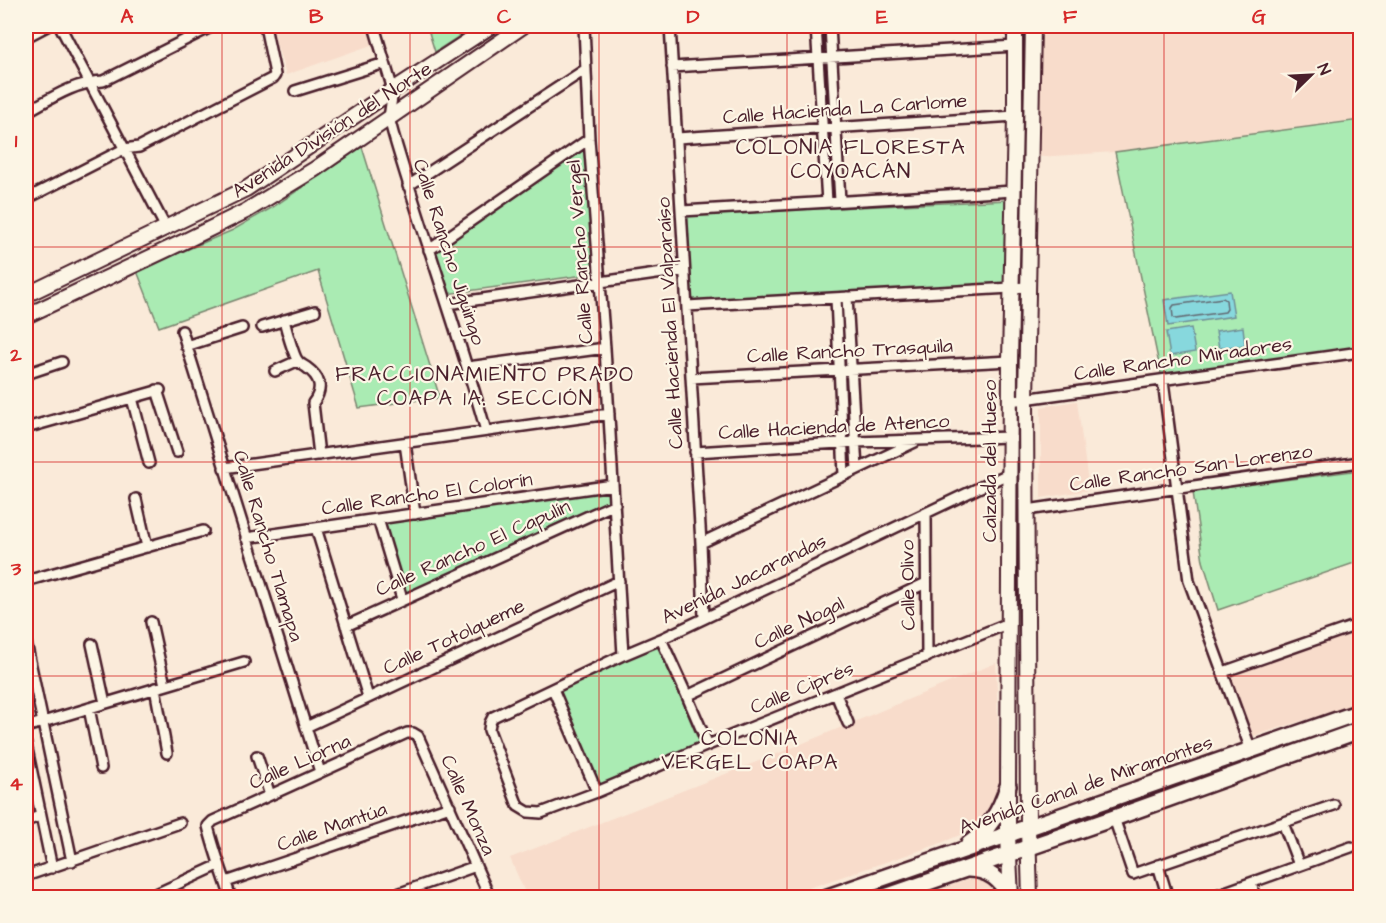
<svg xmlns="http://www.w3.org/2000/svg" width="1386" height="923" font-family="'Architects Daughter',sans-serif">
<style>
.built{fill:#f8dccb}
.green{fill:#aaebb3;stroke:#7a856f;stroke-width:1.5}
.water{fill:#87d8dd;stroke:#6f8e96;stroke-width:1.5}
.lines{fill:none;stroke-linecap:round;stroke-linejoin:round}
.shore{stroke:#626972;stroke-width:1.5}
.street-casing{stroke:#4a1f2b;stroke-width:14}
.secondary-casing{stroke:#4a1f2b;stroke-width:18}
.primary-casing{stroke:#4a1f2b;stroke-width:20}
.street{stroke:#fcf5e5;stroke-width:9}
.secondary{stroke:#fcf5e5;stroke-width:14}
.primary{stroke:#fcf5e5;stroke-width:15}
.grid{fill:none;stroke:#d62828;stroke-width:1.5;stroke-opacity:0.55}
.labels{text-anchor:middle;dominant-baseline:central;stroke-width:4.5;stroke-linejoin:round;paint-order:stroke}
.street-label{font-size:20px;fill:#4a1f2b;stroke:#fcf5e5}
.neighbourhood-label{font-size:21px;letter-spacing:1.5px;fill:#4a1f2b;stroke:#fcf5e5}
.neatline{fill:none;stroke:#d62828;stroke-width:2}
.grid-label{font-size:20px;text-anchor:middle;font-weight:bold;fill:#d62828}
</style>
<rect width="100%" height="100%" fill="#faead9"/>
<filter id="ink" filterUnits="userSpaceOnUse"><feTurbulence type="fractalNoise" baseFrequency=".0167" numOctaves="2"/><feDisplacementMap in="SourceGraphic" scale="12" xChannelSelector="R" yChannelSelector="G"/><feConvolveMatrix kernelMatrix="1 2 1 2 8 2 1 2 1" color-interpolation-filters="sRGB"/></filter>
<g filter="url(#ink)">
<path class="built" d="M271,26H368L374,44L286,75Z
M1041,26H1360V120L1115,152L1038,157Z
M1077,401L1089,490L1041,498V407Z
M1360,622V703L1247,738L1222,668Z
M996,663L1000,789L995,806L979,827L936,845L779,898L527,897L510,858L777,754Z
M978,876L995,882L1005,898H915Z"/>
<path class="green" d="M427,26H475L435,52Z
M1360,120V350L1162,379L1115,152Z
M586,144L599,273L446,294L434,251Z
M362,147L440,398L419,400L359,408L318,271L159,327L137,271L233,230L273,207Z
M1009,200L1006,287L690,302L685,215Z
M1360,470V561L1218,610L1203,561L1193,492Z
M609,487L611,505L404,596L380,520Z
M658,641L700,744L600,786L557,688Z"/>
<path class="water" d="M1230,291L1234,316L1168,326L1164,300Z
M1243,327L1245,345L1219,348L1216,331Z
M1191,328L1195,352L1170,356L1166,332Z"/>
<g class="lines">
<path class="shore" d="M1223,298L1226,300L1227,309L1225,312L1176,319L1173,317L1172,308L1174,305Z"/>
<g class="street-casing">
<path id="street" d="M60,26L166,228
M374,26L393,90L389,118L393,133C422,233 458,331 486,431
M584,26L589,139L605,348L623,655
M670,26L701,543L704,618
M816,26L827,202
M830,26L840,201
M26,37L47,26
M672,67L1015,46
M295,91L385,63
M26,112C50,99 75,82 103,81L213,26
M677,138L1015,116
M408,186L586,69
M26,199L124,149L139,147L273,78L275,75L274,69L265,26
M682,211L1014,191
M429,250L589,139
M847,297L857,469
M836,298L844,475
M447,304L684,270
M687,306L1029,287
M284,320C286,328 294,357 298,361C300,364 303,365 306,367C320,377 324,388 313,403L319,455
M262,327L315,311
M182,331L320,772
M186,346L242,328
M468,367L605,348
M275,371L297,361
M26,374L62,362
M691,378L1010,361
M1163,381L1189,581L1251,750
M157,390L177,452
M132,398L149,463
M1010,401L1360,352
M26,428L160,390
M405,443L415,514
M695,452L855,442L1011,437
M224,468L609,414
M136,499L147,547
M1027,510L1360,462
M926,513L927,657
M378,519L402,599
M316,528L368,697
M246,538L613,485
M701,543L915,442
M26,581L203,531
M151,622L165,685
M1009,623L708,745L597,792L541,813L528,812L518,806L489,730L490,723L493,717L623,655L661,639L1010,473
M346,626L615,504
M661,639L687,696L708,745
M26,642L72,861
M92,644L105,703
M1223,672L1360,624
M155,688L167,753
M553,689L597,792
M836,694L848,723
M687,696L926,583
M89,708L101,768
M26,727L244,662
M306,727L619,581
M26,744L52,868
M257,756L270,795
M1114,818L1133,874L1334,805
M26,821L40,816
M1283,823L1299,865
M1158,865L1168,898
M26,876L180,823
M226,882L450,806
M1251,883L1255,898
M147,898L219,865
M231,898C223,874 214,851 208,826L213,821L407,733H413L418,736L490,898
M386,898L476,866
M1208,898L1351,847"/>
</g>
<g class="secondary-casing">
<path id="secondary" d="M26,295L246,189L393,90L491,26
M26,316L185,241L246,211L274,194L315,169L523,26
M1011,898L1008,835V786L1010,361L1015,116V26
M1030,898L1028,828L1026,400L1033,26"/>
</g>
<g class="primary-casing">
<path id="primary" d="M969,844C989,830 1001,810 1008,786
M968,869C988,869 1002,880 1010,898
M825,898L1360,712
M882,898L1114,818L1360,730"/>
</g>
<use href="#street" class="street"/>
<use href="#secondary" class="secondary"/>
<use href="#primary" class="primary"/>
</g>
</g>
<path class="grid" d="M222,26V898M410,26V898M599,26V898M787,26V898M976,26V898M1164,26V898M26,247H1360M26,462H1360M26,676H1360"/>
<g class="labels">
<g class="street-label">
<text transform="translate(845 109) rotate(-4)">Calle Hacienda La Carlome</text>
<text transform="translate(332 130) rotate(-33)">Avenida División del Norte</text>
<text transform="translate(449 252) rotate(72)">Calle Rancho Jiguingo</text>
<text transform="translate(580 252) rotate(-94)">Calle Rancho Vergel</text>
<text transform="translate(670 323) rotate(-93)">Calle Hacienda El Valparaíso</text>
<text transform="translate(850 351) rotate(-3)">Calle Rancho Trasquila</text>
<text transform="translate(1183 359) rotate(-8)">Calle Rancho Miradores</text>
<text transform="translate(834 427) rotate(-3)">Calle Hacienda de Atenco</text>
<text transform="translate(990 461) rotate(-90)">Calzada del Hueso</text>
<text transform="translate(1191 468) rotate(-8)">Calle Rancho San Lorenzo</text>
<text transform="translate(427 494) rotate(-8)">Calle Rancho El Colorín</text>
<text transform="translate(268 546) rotate(73)">Calle Rancho Tlamapa</text>
<text transform="translate(473 548) rotate(-24)">Calle Rancho El Capulín</text>
<text transform="translate(744 579) rotate(-26)">Avenida Jacarandas</text>
<text transform="translate(908 585) rotate(-91)">Calle Olivo</text>
<text transform="translate(799 623) rotate(-25)">Calle Nogal</text>
<text transform="translate(454 637) rotate(-25)">Calle Totolqueme</text>
<text transform="translate(802 688) rotate(-22)">Calle Ciprés</text>
<text transform="translate(300 762) rotate(-24)">Calle Liorna</text>
<text transform="translate(1086 785) rotate(-19)">Avenida Canal de Miramontes</text>
<text transform="translate(468 805) rotate(66)">Calle Monza</text>
<text transform="translate(332 827) rotate(-19)">Calle Mantúa</text>
</g>
<g class="neighbourhood-label">
<text x="851" y="147">COLONIA FLORESTA<tspan x="851" dy="24">COYOACÁN</tspan></text>
<text x="485" y="374">FRACCIONAMIENTO PRADO<tspan x="485" dy="24">COAPA 1A. SECCIÓN</tspan></text>
<text x="750" y="738">COLONIA<tspan x="750" dy="24">VERGEL COAPA</tspan></text>
</g>
</g>
<rect width="1386" height="923" fill="none" stroke="#fcf5e5" stroke-width="66"/>
<g transform="translate(1311 75) rotate(66)" stroke="#fcf5e5" stroke-width="4.5" paint-order="stroke">
<path d="M0-4.5L10 22L0 15L-10 22Z" fill="#4a1f2b"/>
<text y="-9" font-size="16" font-weight="bold" text-anchor="middle" fill="#4a1f2b">N</text>
</g>
<rect x="33" y="33" width="1320" height="857" class="neatline"/>
<g class="grid-label">
<text x="127" y="23">A</text>
<text x="316" y="23">B</text>
<text x="504" y="23">C</text>
<text x="693" y="23">D</text>
<text x="882" y="23">E</text>
<text x="1070" y="23">F</text>
<text x="1259" y="23">G</text>
<text x="16" y="147">1</text>
<text x="16" y="361">2</text>
<text x="16" y="575">3</text>
<text x="16" y="790">4</text>
</g>
</svg>
